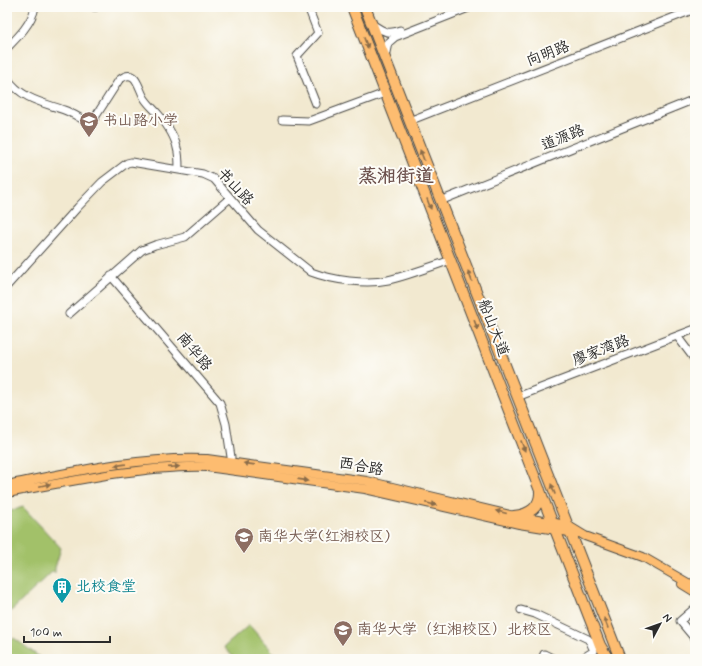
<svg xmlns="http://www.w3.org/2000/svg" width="702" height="666" font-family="Mynerve,'LXGW WenKai TC',sans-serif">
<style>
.green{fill:#a2c169;stroke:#66764a}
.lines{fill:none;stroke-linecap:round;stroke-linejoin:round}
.minor-casing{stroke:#494844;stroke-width:9}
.major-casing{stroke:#494844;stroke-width:10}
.highway-casing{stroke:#494844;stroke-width:12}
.minor{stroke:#fff;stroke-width:7}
.major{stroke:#fdbc70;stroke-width:8}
.highway{stroke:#fdbc70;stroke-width:10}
.oneway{fill:#8a6c4a}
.labels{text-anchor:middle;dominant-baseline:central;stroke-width:4;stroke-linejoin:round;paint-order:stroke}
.street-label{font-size:15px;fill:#2b2b2b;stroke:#fdfcf7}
.education-label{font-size:15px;fill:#785e54;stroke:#fdfcf7;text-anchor:start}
.culture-label{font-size:15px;fill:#0d838f;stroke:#fdfcf7;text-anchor:start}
.district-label{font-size:19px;font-weight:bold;fill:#6c504c;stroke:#fdfcf7}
</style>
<rect width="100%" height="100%" fill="#fdfcf7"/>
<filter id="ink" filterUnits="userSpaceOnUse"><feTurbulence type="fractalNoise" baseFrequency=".025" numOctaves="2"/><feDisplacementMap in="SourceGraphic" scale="8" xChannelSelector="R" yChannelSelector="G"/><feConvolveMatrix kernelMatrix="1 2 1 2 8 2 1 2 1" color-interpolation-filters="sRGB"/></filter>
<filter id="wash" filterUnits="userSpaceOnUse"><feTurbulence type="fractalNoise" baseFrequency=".012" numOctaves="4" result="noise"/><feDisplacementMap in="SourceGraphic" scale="16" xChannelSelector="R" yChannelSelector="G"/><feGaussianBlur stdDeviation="0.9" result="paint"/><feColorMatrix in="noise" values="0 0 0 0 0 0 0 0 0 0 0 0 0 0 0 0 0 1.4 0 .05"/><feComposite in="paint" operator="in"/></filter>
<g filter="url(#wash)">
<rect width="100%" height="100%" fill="#f2e9d0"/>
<path class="green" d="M23,507L61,548L55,568V573L53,571L7,615V512Z
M249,625L279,659H235L224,647Z
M14,638L42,659H7V644Z"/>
</g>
<g filter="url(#ink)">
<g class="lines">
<g class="minor-casing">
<path id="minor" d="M94,7H96
M308,7L318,33L297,56L316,104
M372,24C383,31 387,35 400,30
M7,48C18,37 32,23 35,7
M385,57L388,43L395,37L471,7
M7,78C22,99 41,102 64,110C73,113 81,119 89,123L94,119L119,80C137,66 138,89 145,99C149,105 155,110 159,115C167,125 175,136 177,148C179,154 179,162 179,169
M282,120L309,121L385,93
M409,121L695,9
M440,201L695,99
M111,276L220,403L226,424L231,457
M7,286L78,207L102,182L127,163L131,162L203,174L214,179L258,230L311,272C332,280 366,285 388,280C409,275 430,267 451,260
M69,314L142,250L155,245L185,237L230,198
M677,336L695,360
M517,397L695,329
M695,608L680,621L695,639
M521,610L535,614L588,639L590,642
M542,659L544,654L554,659
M581,659L594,651L590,642L593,641"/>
</g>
<g class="major-casing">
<path id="major" d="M7,485C72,472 140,456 207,459L367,481L514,516L567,525L585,536L643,557L688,583L695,584
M7,493C42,486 77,480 112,474C144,470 175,466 207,467L365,489L519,524L569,532L575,535
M682,584L695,592"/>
</g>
<g class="highway-casing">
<path id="highway" d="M352,7L600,645L608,659
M365,7L620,659
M514,516C530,514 541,507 540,490"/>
</g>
<use href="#minor" class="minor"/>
<use href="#major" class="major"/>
<use href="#highway" class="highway"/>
</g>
<defs><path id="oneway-solid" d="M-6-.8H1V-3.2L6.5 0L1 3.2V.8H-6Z"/></defs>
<g class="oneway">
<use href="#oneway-solid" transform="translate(366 43) rotate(69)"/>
<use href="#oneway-solid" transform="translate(422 155) rotate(-111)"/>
<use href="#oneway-solid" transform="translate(429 204) rotate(69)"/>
<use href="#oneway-solid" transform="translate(470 276) rotate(-111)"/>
<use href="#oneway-solid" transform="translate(476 325) rotate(69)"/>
<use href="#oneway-solid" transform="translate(523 446) rotate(69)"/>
<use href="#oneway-solid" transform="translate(249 464) rotate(-172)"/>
<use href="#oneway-solid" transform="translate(120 465) rotate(172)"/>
<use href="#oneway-solid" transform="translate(174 467) rotate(-4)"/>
<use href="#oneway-solid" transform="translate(303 480) rotate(8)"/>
<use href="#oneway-solid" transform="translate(45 485) rotate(-12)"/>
<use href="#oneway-solid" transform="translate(553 489) rotate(-111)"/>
<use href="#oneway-solid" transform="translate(431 504) rotate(13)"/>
<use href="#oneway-solid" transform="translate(501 512) rotate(-166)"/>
<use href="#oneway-solid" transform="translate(606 623) rotate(-111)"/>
</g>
</g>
<defs>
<g id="school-pin" transform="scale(1)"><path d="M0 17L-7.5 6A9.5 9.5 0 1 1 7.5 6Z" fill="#8d6e63" stroke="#fdfcf7"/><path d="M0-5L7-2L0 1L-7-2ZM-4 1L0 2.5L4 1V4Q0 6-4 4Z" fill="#fff"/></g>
<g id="university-pin" transform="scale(1)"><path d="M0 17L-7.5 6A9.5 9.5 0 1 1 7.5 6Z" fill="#8d6e63" stroke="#fdfcf7"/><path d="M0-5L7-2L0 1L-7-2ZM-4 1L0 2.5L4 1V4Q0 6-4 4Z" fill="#fff"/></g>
<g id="building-pin" transform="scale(1)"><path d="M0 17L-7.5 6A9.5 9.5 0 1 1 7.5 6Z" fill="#0f9aa8" stroke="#fdfcf7"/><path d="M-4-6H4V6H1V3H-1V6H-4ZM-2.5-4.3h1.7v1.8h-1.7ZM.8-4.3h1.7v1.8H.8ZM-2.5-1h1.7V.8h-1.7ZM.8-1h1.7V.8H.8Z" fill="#fff"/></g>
</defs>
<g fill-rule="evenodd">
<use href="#school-pin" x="89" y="121"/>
<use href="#university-pin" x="244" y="537"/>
<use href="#building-pin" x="62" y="587"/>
<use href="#university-pin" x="343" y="630"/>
</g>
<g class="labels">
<g class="street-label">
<text transform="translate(548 54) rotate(-21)">向明路</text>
<text transform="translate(563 138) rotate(-22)">道源路</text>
<text transform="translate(235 187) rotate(47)">书山路</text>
<text transform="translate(493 328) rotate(69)">船山大道</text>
<text transform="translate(601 351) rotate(-21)">廖家湾路</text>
<text transform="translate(194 352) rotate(50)">南华路</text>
<text transform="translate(361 467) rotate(10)">西合路</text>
</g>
<g class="education-label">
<text x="103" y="121">书山路小学</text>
<text x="258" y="537">南华大学(红湘校区)</text>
<text x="357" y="630">南华大学（红湘校区）北校区</text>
</g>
<g class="culture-label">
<text x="76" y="587">北校食堂</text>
</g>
<g class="district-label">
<text x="396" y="176">蒸湘街道</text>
</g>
</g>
<rect width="702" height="666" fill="none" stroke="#fdfcf7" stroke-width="24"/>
<g transform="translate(660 624) rotate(49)" stroke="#fdfcf7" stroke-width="3" paint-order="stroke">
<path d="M0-3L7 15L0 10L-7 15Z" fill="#2b2b2b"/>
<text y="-6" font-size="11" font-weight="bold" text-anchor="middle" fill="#2b2b2b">N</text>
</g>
<path d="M24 636v6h86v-6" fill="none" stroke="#2b2b2b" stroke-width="2"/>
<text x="30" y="636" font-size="12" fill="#2b2b2b" stroke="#fdfcf7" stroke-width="3" paint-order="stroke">100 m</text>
</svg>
